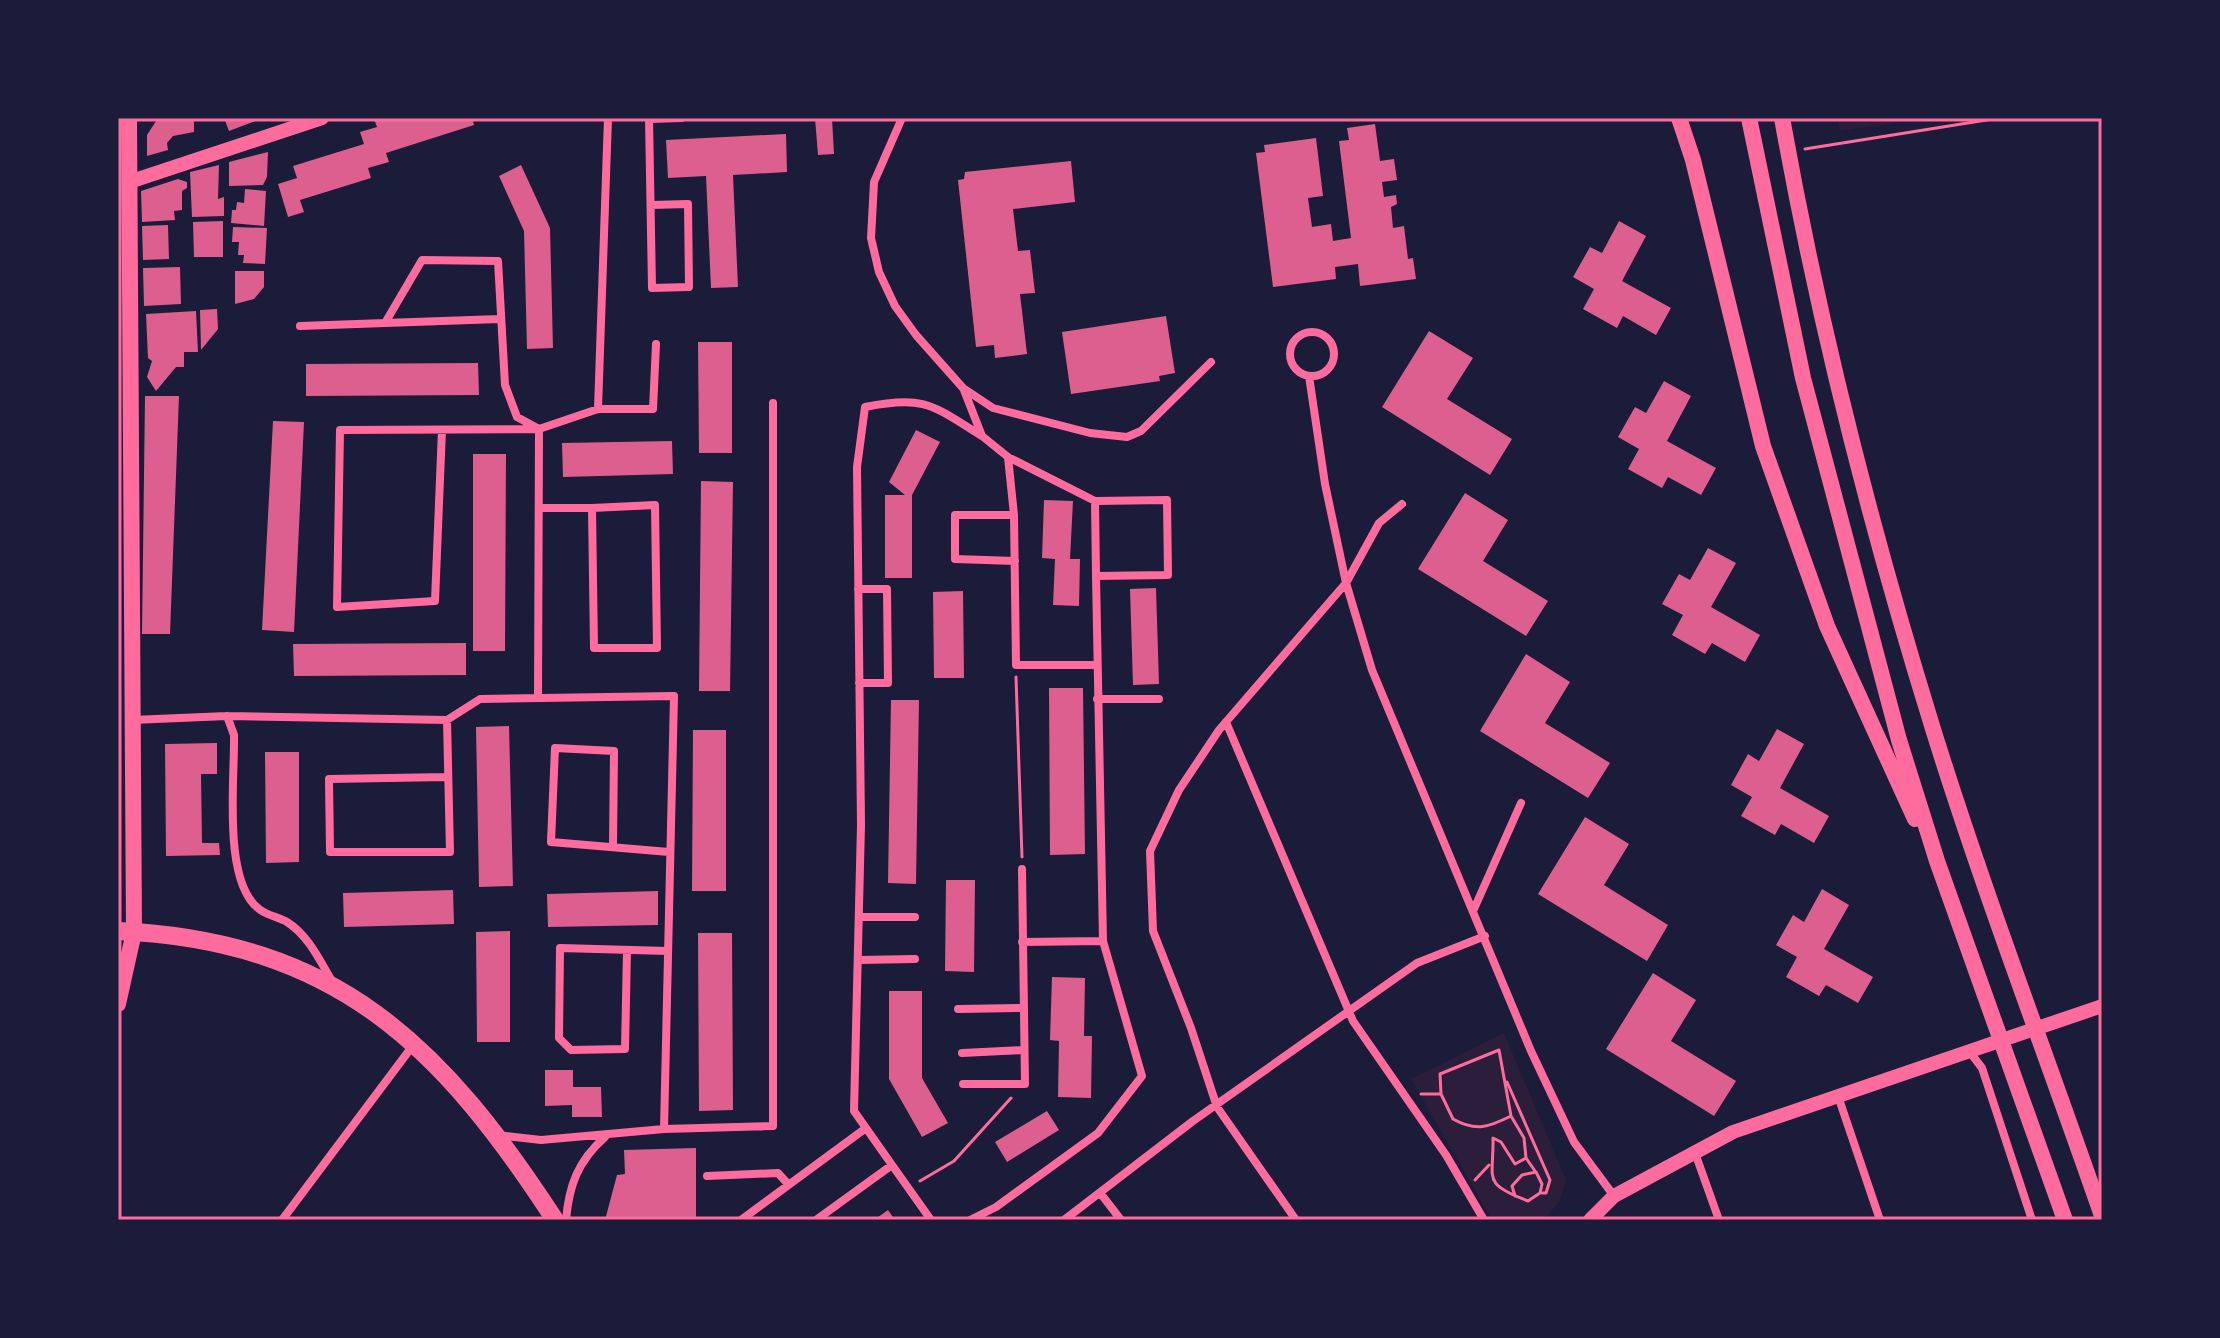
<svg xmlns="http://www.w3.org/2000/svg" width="2220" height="1338" font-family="'Space Grotesk',sans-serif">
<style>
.green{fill:#2a1e3b}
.building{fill:#dd5f8e}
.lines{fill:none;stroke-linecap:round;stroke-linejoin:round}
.path{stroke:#ff6b9d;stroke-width:3}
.minor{stroke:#ff6b9d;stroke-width:8}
.tertiary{stroke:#ff6b9d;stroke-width:14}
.secondary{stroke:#ff6b9d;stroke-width:16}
.primary{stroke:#ff6b9d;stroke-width:18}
.neatline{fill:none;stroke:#ff6b9d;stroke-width:3}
</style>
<rect width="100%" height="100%" fill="#1b1b3a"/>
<path class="green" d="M1837,118H1930L1840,131Z
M1504,1033L1566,1180L1560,1201L1544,1220H1492L1411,1079Z"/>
<path class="building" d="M158,118H194V132L173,136L167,143L168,150L147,156V135Z
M224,118H263L229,131Z
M472,118L474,125L386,153L389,162L368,168L371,178L300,200L304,212L288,217L278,184L297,178L293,166L364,144L360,132L377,127L374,119Z
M815,118H832L834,154L818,155Z
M1375,124L1380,161L1394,159L1397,180L1382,182L1384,197L1396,195L1397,204L1391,207L1393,228L1404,226L1408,259L1413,258L1416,279L1360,286L1358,264L1335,267L1336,279L1273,287L1256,153L1265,152L1264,145L1316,138L1323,196L1308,198L1312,227L1331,224L1333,241L1351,238L1339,141L1349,140L1347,128Z
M786,134L787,172L733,175L738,287L711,288L706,176L668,178L666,140Z
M268,152L267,177L263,185L229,186V162Z
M1071,161L1075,202L1013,209L1018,251L1030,250L1035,293L1020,294L1027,354L995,358L994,345L976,347L958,180L964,179L965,172Z
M219,165L218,199L224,197V216L192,217L190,172Z
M521,165L550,228L553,348L527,349L524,231L499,176Z
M178,179L187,182V188L182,191V210L174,211L175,220L142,222L141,191Z
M245,189L266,191L264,226L231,223L232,210H236L237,202L244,203Z
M223,221V257H194L193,222Z
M1619,221L1646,236L1622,281L1671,308L1656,335L1623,316L1617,328L1583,309L1594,289L1573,277L1590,247L1602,253Z
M168,225L169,259L143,260L142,226Z
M233,227L267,228L265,264L243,263L244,255H238L239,242H232Z
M180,267L181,304L144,306L143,268Z
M235,271H264V287L254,299L235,304Z
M217,309L218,329L201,350L200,310Z
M196,311L198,352H184V367H176L156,391L147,377L152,361L148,358L146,314Z
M1166,316L1175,373L1159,376L1160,381L1071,394L1062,332Z
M1429,331L1473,358L1447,399L1512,439L1490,475L1382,407Z
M698,342H732V453H699Z
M478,363L479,395L306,396V364Z
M1664,381L1691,396L1667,441L1716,468L1701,495L1668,477L1662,488L1628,469L1639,449L1618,437L1635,407L1646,413Z
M145,396H179L170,634H142Z
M273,421L304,422L294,632L262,630Z
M916,430L940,442L912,495V578H885V495H905L889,482Z
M672,441L673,474L563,477L562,443Z
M473,454H506L505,651H473Z
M701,481L733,482L730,691H699Z
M1465,493L1508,520L1483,561L1548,601L1526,636L1418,569Z
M1044,500L1073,501L1070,559H1080L1079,606L1053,605L1055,559L1042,558Z
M1708,548L1736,563L1711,607L1760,635L1745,662L1712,643L1705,654L1672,635L1683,615L1662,604L1679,574L1690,580Z
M1156,588L1159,684L1133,685L1130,589Z
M963,591L964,678H934L933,592Z
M466,643V675L294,676L293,644Z
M1526,654L1570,682L1545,723L1610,763L1588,798L1480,731Z
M1049,688H1083L1085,854L1050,855Z
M891,700H919L916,884L888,883Z
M509,726L513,886L479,887L476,727Z
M1777,729L1804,744L1780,788L1829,816L1814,843L1781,824L1775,835L1741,816L1752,797L1731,785L1748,754L1759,761Z
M693,730H726V891H692Z
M217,743V774H201L202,843H219L220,855L166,856L165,744Z
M265,752H299V862L266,863Z
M1585,817L1629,844L1604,885L1668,925L1647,961L1538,894Z
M946,880H975L974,972L945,971Z
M1822,889L1849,905L1824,949L1873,977L1858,1003L1826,985L1819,996L1786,977L1797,957L1776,945L1793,915L1804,922Z
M453,890L454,924L344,927L343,893Z
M658,891V925L548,927L547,894Z
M510,931V1042H477L476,932Z
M698,933H732L733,1110L699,1111Z
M1653,973L1696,1000L1671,1041L1736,1081L1714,1116L1606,1049Z
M1052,977L1085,978L1084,1036H1092L1091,1098L1058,1097L1059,1041L1050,1040Z
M889,991H922V1078L948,1123L922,1137L889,1079Z
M545,1070H573V1087H601L602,1117H572V1105L545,1106Z
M1047,1111L1059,1130L1007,1162L995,1142Z
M696,1148V1220H605L617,1175L625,1174L624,1150Z
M888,1210L895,1220H874Z"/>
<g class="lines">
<path class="path" d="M1805,149L1999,118
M1016,677L1022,857
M1499,1050L1511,1116C1489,1127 1476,1132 1453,1119L1441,1094L1440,1074Z
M1507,1082L1550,1180L1546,1193H1542
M1421,1094H1441
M1511,1116L1524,1138L1526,1158L1515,1164L1501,1142L1493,1138C1494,1180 1481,1183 1528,1201L1540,1193L1542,1184L1536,1172L1522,1175L1512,1186L1515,1196
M1526,1158L1535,1171
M1475,1180L1489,1165
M920,1181L954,1161L1011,1098"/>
<path class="minor" d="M649,118L652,288L689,287L688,204L651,205
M902,118L874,182L871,238L879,272L895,306L916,335L963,388L993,408L1090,433L1127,437L1141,431L1211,362
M649,119L682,118
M500,319L385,323L422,260L498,261L505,385L517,417L539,429L538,698
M300,326L385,323
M1290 354a22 22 0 1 1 44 0a22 22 0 1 1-44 0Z
M1309,376L1325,484L1346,583L1372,670L1531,1051L1574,1142L1614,1196
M964,390L982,436L1008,457L1095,501L1167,500L1168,575L1096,576L1095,501
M598,409H653L656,344
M442,430L435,601L337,607L340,430L539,429L598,409L608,118
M1008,457L1014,515L1016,665H1096
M539,508H592L594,648H657L655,505L592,508
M1014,515H955V559L1015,561
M858,589H887L888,683H859
M1097,699H1159
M227,716L234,735C235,778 222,881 259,909C266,915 278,917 287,922C308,935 320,961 332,981
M132,720L227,716L447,720L480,699L674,696L664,1129
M447,720L450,852H330L329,779L448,777
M1226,722L1353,1021L1446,1155L1484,1220
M613,846L614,751L555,748L551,842L669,852
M1474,909L1521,803
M859,917H915
M1022,942L1103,941
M627,950L625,1049L571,1050L559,1038L560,948L668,951
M859,960L915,959
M958,1009L1023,1008
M1969,1051L1982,1068L2032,1220
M962,1053L1024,1050
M963,1084H1025L1022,869
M1838,1096L1880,1220
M497,1135L541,1140L664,1129L773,1126V403
M1694,1150L1719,1220
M892,1165L854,1111L861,825L857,467L865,407C925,395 932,405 982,436
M707,1176L778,1173L788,1184
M1101,1194L1121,1220
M282,1220L414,1044
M566,1220C569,1185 578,1161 605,1137
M741,1220L866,1128
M816,1220L892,1165L931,1220
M970,1220L996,1207L1098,1133L1142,1076L1103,941L1096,576
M1064,1220L1193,1121L1417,963L1485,936
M1296,1220L1217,1107L1191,1028L1153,931L1150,851L1179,790L1219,730L1346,583L1379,523L1402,504"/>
<path class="tertiary" d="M129,182L322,118
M1590,1220L1614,1196L1733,1132L2102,1006"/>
<path class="secondary" d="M1679,118L1693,160L1763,446L1827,626L1915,819
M1749,118L1803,378L1899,740L1937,861L2065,1220
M1782,118C1819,325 1871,529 1933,729C1984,893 2046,1054 2102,1216
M118,1004L134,932L129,118"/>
<path class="primary" d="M118,931C337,941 442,1046 555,1220"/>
</g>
<rect width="2220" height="1338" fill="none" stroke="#1b1b3a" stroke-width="240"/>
<rect x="120" y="120" width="1980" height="1098" class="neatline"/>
</svg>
